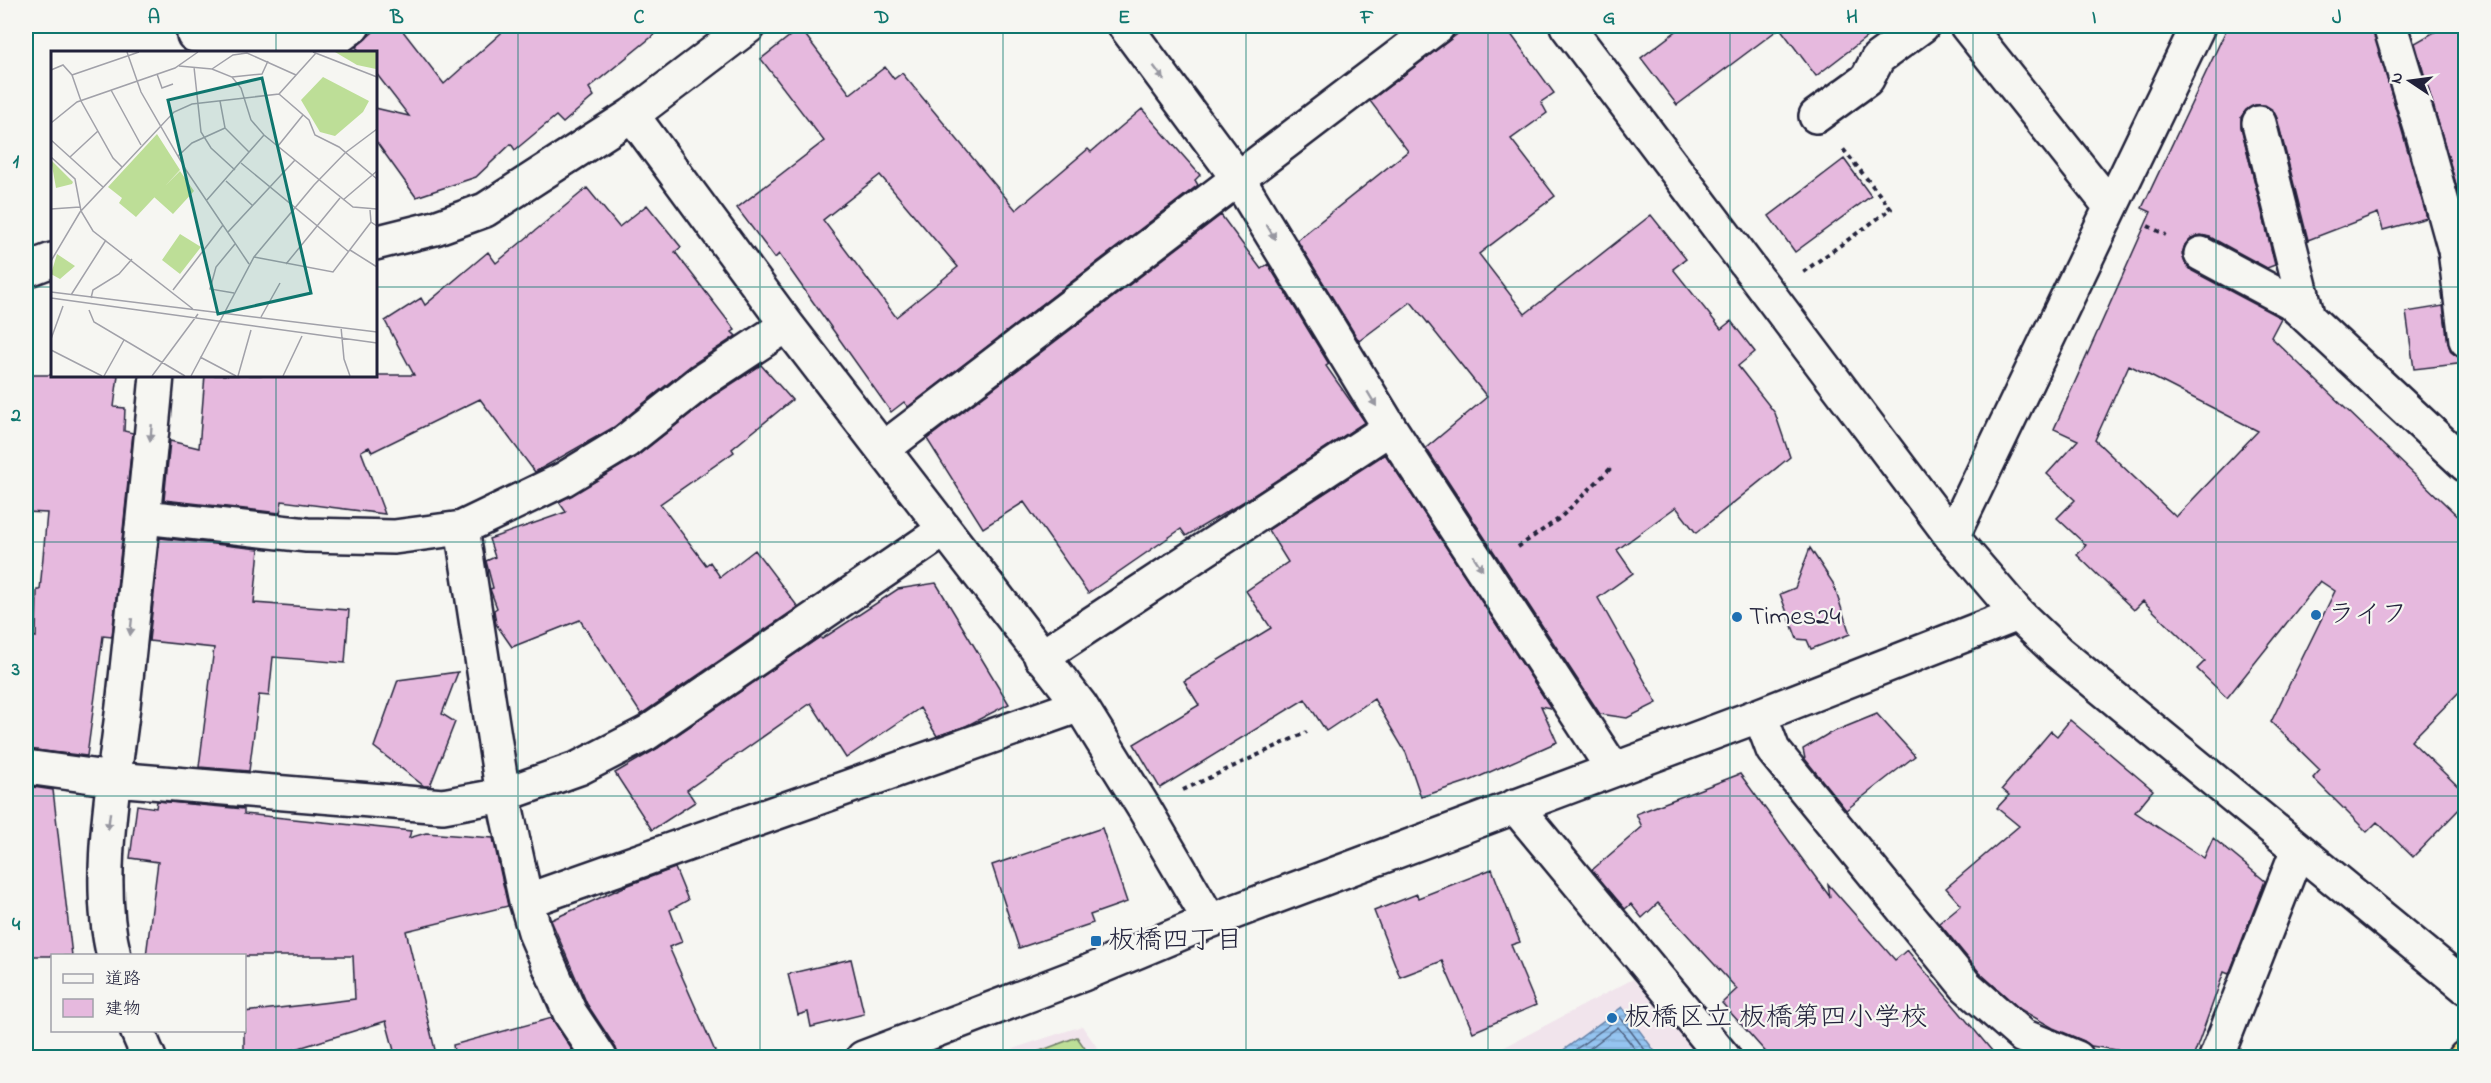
<svg xmlns="http://www.w3.org/2000/svg" width="2491" height="1083" font-family="'Indie Flower','Klee One',sans-serif">
<style>
.built{fill:#f1e4ec}
.garden{fill:#bdde97;stroke:#708069;stroke-width:1.5}
.water{fill:url(#water-rules);stroke:#6783a8;stroke-width:1.5}
.lines{fill:none;stroke-linecap:round;stroke-linejoin:round}
.shore{stroke:#506383;stroke-width:1.5}
.building{fill:#e6b9de;stroke:#22223b;stroke-width:1.5;fill-rule:evenodd}
.minor-casing{stroke:#22223b;stroke-width:38}
.highway-casing{stroke:#22223b;stroke-width:38}
.path{stroke:#22223b;stroke-width:4;stroke-dasharray:4.5 4.5;stroke-linecap:butt}
.minor{stroke:#f6f6f2;stroke-width:33}
.highway{stroke:#fae180;stroke-width:33}
.oneway{fill:#9797a0}
.grid{fill:none;stroke:#0f766e;stroke-width:1.5;stroke-opacity:0.55}
.poi-dot{fill:#1f6fb2;stroke:#f6f6f2;stroke-width:2}
.labels{text-anchor:middle;dominant-baseline:central;stroke-width:4.5;stroke-linejoin:round;paint-order:stroke}
.poi-label{font-size:27px;fill:#22223b;stroke:#f6f6f2;text-anchor:start}
.inset-road{fill:none;stroke:#a1a1a9;stroke-width:1.5}
.view{fill:#0f766e;fill-opacity:0.15;stroke:#0f766e;stroke-width:3}
.inset-edge{fill:none;stroke:#22223b;stroke-width:3}
.neatline{fill:none;stroke:#0f766e;stroke-width:2}
.grid-label{font-size:20px;text-anchor:middle;font-weight:bold;fill:#0f766e}
</style>
<defs>
<pattern id="water-rules" width="6" height="5" patternUnits="userSpaceOnUse" patternTransform="scale(1.5)"><rect width="6" height="5" fill="#95c4f0"/><path d="M0 2.5h6" fill="none" stroke="#80a8cf"/></pattern>
</defs>
<rect width="100%" height="100%" fill="#f6f6f2"/>
<filter id="ink" filterUnits="userSpaceOnUse"><feTurbulence type="fractalNoise" baseFrequency=".0167" numOctaves="2"/><feDisplacementMap in="SourceGraphic" scale="12" xChannelSelector="R" yChannelSelector="G"/><feConvolveMatrix kernelMatrix="1 2 1 2 8 2 1 2 1" color-interpolation-filters="sRGB"/></filter>
<g filter="url(#ink)">
<path class="built" d="M1633,979L1699,1057L1484,1058Z
M1082,1026L1104,1057L985,1058Z"/>
<path class="garden" d="M1077,1037L1091,1057H1024Z"/>
<path class="water" d="M1622,1007L1659,1057H1554Z"/>
<g class="lines">
<path class="shore" d="M1564,1058L1620,1017L1651,1058
M1577,1058L1618,1027L1642,1058"/>
</g>
<path class="building" d="M380,26H399L444,84L509,26H665L589,88L594,96L563,123L556,116L515,150L511,144L476,177L416,197L375,140V108L409,116L375,72V52H360L356,47Z
M1468,26H1505L1554,93L1541,102L1547,113L1511,139L1555,196L1479,254L1525,314L1651,215L1686,259L1673,269L1721,329L1731,321L1755,352L1738,366L1775,413L1790,457L1696,533L1676,507L1617,550L1633,573L1598,598L1657,703L1627,718L1600,714L1426,448L1487,397L1411,302L1359,341L1297,240L1408,151L1370,101Z
M1683,26H1881L1816,76L1780,28L1677,105L1641,58Z
M2228,26H2372L2427,218L2383,230L2378,213L2308,240L2277,118L2273,110L2265,105H2255L2246,110L2241,117V127L2275,265L2267,268L2210,237L2201,235L2191,238L2185,245L2182,254L2185,263L2192,271L2281,318L2271,337L2466,524V685L2411,741L2466,794V802L2413,857L2377,822L2367,832L2313,778L2320,770L2271,722L2335,591L2320,581L2227,698L2197,669L2205,661L2143,601L2134,610L2077,555L2086,545L2057,518L2075,500L2047,474L2078,440L2054,429L2151,212L2142,208ZM2129,365L2258,431L2176,517L2095,440Z
M2445,26H2466V208H2463L2415,43Z
M800,28L850,94L885,67L894,79L902,73L1016,210L1088,149L1091,152L1142,109L1200,175L1195,180L1198,185L908,407L904,402L891,412L779,254L775,258L737,208L824,141L761,59ZM880,175L958,267L896,317L823,220Z
M1844,159L1871,196L1795,252L1769,216Z
M587,188L619,227L647,205L681,247L675,252L735,330L732,332L736,336L690,366L614,427L535,472L480,399L372,452L369,447L361,451L385,514L282,501L280,513L164,500L170,441L199,448L205,375H414L385,321L421,298L425,305L488,252L496,263Z
M1221,215L1261,269L1268,264L1329,364L1326,366L1365,422L1248,499L1186,536L1181,529L1088,593L1024,502L983,528L927,439Z
M2443,306L2448,343L2451,352L2458,357L2466,358V363L2414,369L2406,312Z
M761,365L792,400L732,449L734,452L660,504L706,565L710,562L720,577L755,550L798,607L641,714L580,620L512,647L496,624L494,610L497,608L490,589L493,588L486,561L495,557L489,539L566,512L559,502L635,458L713,396Z
M26,375H118L114,407L125,408L124,431L133,433L112,637L103,636L87,756L26,749V635L36,637L37,590H40L47,513L26,512Z
M1385,454L1551,708L1541,706L1557,742L1472,780L1421,797L1406,753L1374,699L1326,731L1305,699L1160,788L1134,744L1199,705L1184,681L1271,628L1246,591L1288,562L1268,530Z
M160,538L259,549L254,603L349,610L345,663L273,657L269,696L259,695L249,771L199,767L214,648L149,641Z
M1810,548L1833,583L1850,634L1811,649L1807,640L1797,639L1780,594L1795,588Z
M936,583L1009,704L966,726L937,736L920,708L846,758L811,703L687,790L695,802L652,830L615,773L658,748L820,637L822,639L898,589Z
M458,672L442,714L455,722L430,786H424L374,747L398,680Z
M1877,714L1915,756L1846,810L1805,759L1803,749L1828,734Z
M2070,720L2153,790L2135,812L2204,858L2213,838L2265,881L2229,974L2224,972L2193,1058H2128L2130,1052L2091,1046L2084,1041L2053,1028L2020,1009L1980,973L1939,923L1961,905L1946,888L2019,826L1997,808L2009,795L2002,789L2051,731L2057,736Z
M1740,774L1830,897L1828,884L1895,960L1907,950L1998,1058H1771L1722,1003L1737,989L1658,903L1642,918L1631,904L1625,909L1592,870L1642,827L1636,814Z
M26,786L53,790L72,956H26Z
M157,801L244,809V814L411,831L409,838L426,833L493,838L508,906L406,931L437,1058H396L386,1021L267,1058H244V1012L355,999L353,956H146L158,862L130,858L137,805L156,808Z
M1102,828L1127,902L1090,915L1093,923L1019,948L992,865Z
M675,868L688,900L670,910L682,942L669,947L718,1058H619L616,1048L587,1004L551,920L626,886Z
M1492,869L1520,942L1511,945L1536,1005L1473,1032L1442,961L1400,977L1374,911L1417,894L1418,898Z
M851,959L864,1014L811,1027L808,1012L798,1015L788,974Z
M552,1018L577,1058H455L453,1045Z"/>
<g class="lines">
<g class="minor-casing">
<path id="minor" d="M1125,26L1237,177L1390,428L1613,769
M1567,26L1952,537L2018,614L2058,652L2466,987
M1967,26L2110,206
M2390,26L2424,138L2455,250L2466,340
M194,35L330,43L353,26
M632,115L787,325L1080,705L1144,808L1210,921
M1816,116L1867,79L1878,58L1922,26
M2259,123L2308,318
M375,243L435,228L485,210L632,115L749,26
M2201,254L2291,302L2466,465
M26,270L52,260
M883,449L1438,26
M144,517L307,535L394,537L462,528L564,479L625,442L702,381L787,325
M462,528L503,795L526,901L536,935L570,1013L600,1058
M1952,537L2198,26
M1041,657L1390,428
M1760,715L1773,750L1966,986L2023,1036L2077,1058
M26,767L114,779L443,806L503,795L579,768L647,733L944,530
M1515,806L1724,1058
M526,901L1080,705
M114,956C95,881 114,783 123,706C135,596 147,486 157,375
M137,1030L149,1058
M863,1058L1083,974L1210,921L1760,715L2018,614
M2216,1058L2298,849"/>
</g>
<g class="highway-casing">
<path id="highway" d="M2465,1058L2466,1057"/>
</g>
<path class="path" d="M2148,226L2166,235
M1803,272L1891,209L1843,149
M1518,547L1560,518L1612,467
M1183,790L1307,732"/>
<use href="#minor" class="minor"/>
<use href="#highway" class="highway"/>
</g>
<defs><path id="oneway-solid" d="M-6-.8H1V-3.2L6.5 0L1 3.2V.8H-6Z" transform="scale(1.5)"/></defs>
<g class="oneway">
<use href="#oneway-solid" transform="translate(1159 73) rotate(53)"/>
<use href="#oneway-solid" transform="translate(1271 232) rotate(59)"/>
<use href="#oneway-solid" transform="translate(1372 399) rotate(59)"/>
<use href="#oneway-solid" transform="translate(151 433) rotate(95)"/>
<use href="#oneway-solid" transform="translate(1478 563) rotate(57)"/>
<use href="#oneway-solid" transform="translate(131 627) rotate(96)"/>
<use href="#oneway-solid" transform="translate(109 821) rotate(97)"/>
</g>
</g>
<path class="grid" d="M276,26V52M518,26V1058M760,26V1058M1003,26V1058M1246,26V1058M1488,26V1058M1730,26V1058M1973,26V1058M2216,26V1058M26,287H52M375,287H2466M276,375V1058M26,542H2466M26,796H2466"/>
<g class="poi-dot">
<circle cx="2316" cy="615" r="6"/>
<circle cx="1737" cy="617" r="6"/>
<rect x="1090" y="935" width="12" height="12" rx="3"/>
<circle cx="1612" cy="1018" r="6"/>
</g>
<g class="labels">
<g class="poi-label">
<text x="2328" y="615">ライフ</text>
<text x="1749" y="617">Times24</text>
<text x="1108" y="941">板橋四丁目</text>
<text x="1624" y="1018">板橋区立 板橋第四小学校</text>
</g>
</g>
<g transform="translate(51 51)">
<rect width="326" height="326" fill="#f6f6f2"/>
<path d="M0,109L22,131L21,133L5,137ZM6,203L24,215L9,228L0,223Z" fill="#bdde97"/>
<path d="M284,1H325V18L306,14Z" fill="#bdde97"/>
<path d="M272,26L318,50L312,61L284,85L269,81L250,49ZM106,83L129,119L85,166L68,152L71,147L57,136ZM129,120L143,140L122,163L103,146ZM129,183L150,196L129,223L111,209Z" fill="#bdde97"/>
<path class="inset-road" d="M76,1L90,41L135,119L198,213M262,1L326,26M128,15L161,18L181,26L190,37L200,69L213,84L302,156L326,158M143,16L150,81L160,97L184,119M161,18L182,4L196,2L245,24M0,19L12,14L21,24L30,50L62,107L71,116M106,23L111,37L122,33M21,24L88,1M181,26L211,23L217,10M60,39L90,94M228,43L258,69L264,84L288,96L326,128M169,50L174,77L198,101M0,72L26,51L124,17L147,1M0,89L52,136M227,95L252,64M127,105L141,92L174,77M0,106L24,128L30,160L42,180L142,258M19,106L47,80M190,112L298,201M175,130L202,155M292,149L326,120M155,150L213,84M0,158L29,156M319,159L320,171L326,175M177,181L244,109M299,199L326,216M203,206L282,221L320,171M0,210L29,161L123,61L141,53L228,43L265,2M235,213L289,147M122,239L172,174M0,241L326,281M183,242L159,238L165,216L184,193M20,244L55,189M0,247L326,292M40,247L42,239L68,223L81,208M38,259L43,271L134,325M210,266L229,232M290,276L293,308L299,325M0,288L12,255M0,299L51,325M149,306L185,325M53,325L73,289M101,325L147,263M140,325L203,206L263,134L294,102L326,78M187,325L200,279M232,325L251,285"/>
<path class="view" d="M211,27L260,242L167,263L117,49Z"/>
<rect width="326" height="326" class="inset-edge"/>
</g>
<rect width="2491" height="1083" fill="none" stroke="#f6f6f2" stroke-width="66"/>
<rect x="51" y="954" width="195" height="78" fill="#f6f6f2" stroke="#a1a1a9" stroke-width="1.5"/>
<rect x="63" y="974" width="30" height="9" fill="#f6f6f2" stroke="#a1a1a9" stroke-width="1.5"/>
<text x="105" y="984" font-size="18" fill="#22223b">道路</text>
<rect x="63" y="999" width="30" height="18" fill="#e6b9de" stroke="#a1a1a9" stroke-width="1.5"/>
<text x="105" y="1014" font-size="18" fill="#22223b">建物</text>
<g transform="translate(2410 81) rotate(283)" stroke="#f6f6f2" stroke-width="4.5" paint-order="stroke">
<path d="M0-4.5L10 22L0 15L-10 22Z" fill="#22223b"/>
<text y="-9" font-size="16" font-weight="bold" text-anchor="middle" fill="#22223b">N</text>
</g>
<rect x="33" y="33" width="2425" height="1017" class="neatline"/>
<g class="grid-label">
<text x="154" y="23">A</text>
<text x="397" y="23">B</text>
<text x="639" y="23">C</text>
<text x="882" y="23">D</text>
<text x="1124" y="23">E</text>
<text x="1367" y="23">F</text>
<text x="1609" y="23">G</text>
<text x="1852" y="23">H</text>
<text x="2094" y="23">I</text>
<text x="2337" y="23">J</text>
<text x="16" y="167">1</text>
<text x="16" y="421">2</text>
<text x="16" y="675">3</text>
<text x="16" y="930">4</text>
</g>
</svg>
